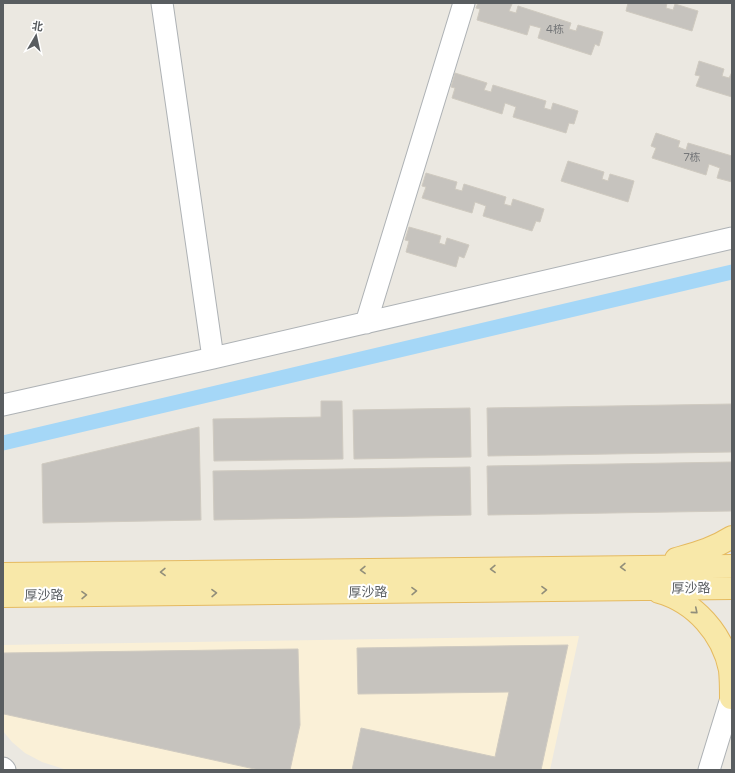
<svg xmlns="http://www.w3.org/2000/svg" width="735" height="773" font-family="'Space Grotesk','Noto Sans SC',sans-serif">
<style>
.commercial{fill:#faf0d7}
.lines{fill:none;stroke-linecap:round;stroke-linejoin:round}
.canal{stroke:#a5d7f7;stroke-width:15}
.building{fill:#c6c3be;stroke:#cfcac0}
.minor-casing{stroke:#aeb2b5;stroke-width:23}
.major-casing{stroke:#e5ba60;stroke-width:24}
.minor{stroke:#fff;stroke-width:21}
.major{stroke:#f8e8a9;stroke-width:22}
.oneway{stroke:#918e7a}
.labels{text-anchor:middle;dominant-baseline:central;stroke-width:4;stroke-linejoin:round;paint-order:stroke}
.number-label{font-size:11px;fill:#747678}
.street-label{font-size:13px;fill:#595d60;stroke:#fff}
</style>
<rect width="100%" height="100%" fill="#ebe8e1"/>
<path class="commercial" d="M579,636L550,770H67L42,762L25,753L12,742L3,731V645Z"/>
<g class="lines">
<path class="canal" d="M3,443L732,272"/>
</g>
<path class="building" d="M478,3H508L512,4L509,11L516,13L518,6L571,23L569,29L576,31L578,25L603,32L599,46L595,44L591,55L538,38L541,28L530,25L527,35L477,20L480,9L476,8Z
M628,3H667L666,8L673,10L675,4L698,11L692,31L626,11Z
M699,61L724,69L722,76L729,78L732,72V97L696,86L700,76L695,75Z
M455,73L487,83L484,90L491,92L493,85L546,101L544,108L551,110L553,103L578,111L574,124L569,123L566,133L513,117L516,107L505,103L502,114L452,98L455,88L451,87Z
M656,133L680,141L678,147L686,150L688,143L732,156V182L717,178L720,168L709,164L706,175L652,158L656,148L651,146Z
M568,161L604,172L602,179L608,181L610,174L634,181L628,202L561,181Z
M426,173L457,182L455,189L462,191L464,184L506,197L504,204L511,206L513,199L544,209L540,222L536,221L532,231L483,216L486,206L475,202L472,213L422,198L426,187L422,186Z
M409,227L441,236L439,243L445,245L447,238L469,245L464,258L459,256L456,267L406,252L409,241L405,240Z
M321,401H342L343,459L214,461L213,419L321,417Z
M732,404V452L488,456L487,408Z
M470,408L471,457L354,459L353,410Z
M199,427L201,520L43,523L42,464Z
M732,462V511L488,515L487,466Z
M470,467L471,515L214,520L213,471Z
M568,645L541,770H352L361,728L495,757L509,692L358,694L357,648Z
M298,649L300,725L290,770H259L4,714L3,653Z"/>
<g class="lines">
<g class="minor-casing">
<path id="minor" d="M162,3L213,358
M366,323L464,3
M3,405L213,358L732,238
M3,768L5,770
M709,770L732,695"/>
</g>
<g class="major-casing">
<path id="major" d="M676,559C697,553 713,549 732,537
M3,574L732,566
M659,592C695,602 723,634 730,670C731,680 731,689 731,698
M3,596L732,588"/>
</g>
<use href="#minor" class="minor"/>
<use href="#major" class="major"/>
</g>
<defs><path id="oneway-chevron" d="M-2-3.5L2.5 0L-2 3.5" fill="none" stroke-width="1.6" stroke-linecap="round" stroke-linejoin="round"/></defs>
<g class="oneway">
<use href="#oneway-chevron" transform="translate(623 567) rotate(179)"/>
<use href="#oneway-chevron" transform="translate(493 569) rotate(179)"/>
<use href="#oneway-chevron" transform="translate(363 570) rotate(179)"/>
<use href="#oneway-chevron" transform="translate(163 572) rotate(179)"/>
<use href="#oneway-chevron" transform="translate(544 590) rotate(-1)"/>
<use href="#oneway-chevron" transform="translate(414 591) rotate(-1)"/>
<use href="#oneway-chevron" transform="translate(214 593) rotate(-1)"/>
<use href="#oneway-chevron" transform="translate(84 595) rotate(-1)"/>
<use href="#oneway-chevron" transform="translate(695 611) rotate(40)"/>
</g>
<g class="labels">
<g class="number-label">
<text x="555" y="29">4栋</text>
<text x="692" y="157">7栋</text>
</g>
<g class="street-label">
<text transform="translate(691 588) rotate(-1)">厚沙路</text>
<text transform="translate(368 592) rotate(-1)">厚沙路</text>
<text transform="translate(44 595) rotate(-1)">厚沙路</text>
</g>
</g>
<rect width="735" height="773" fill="none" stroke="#595d60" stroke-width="8"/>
<g transform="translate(36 36) rotate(9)" stroke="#ffffff" stroke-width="3" paint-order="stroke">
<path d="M0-3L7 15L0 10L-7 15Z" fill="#595d60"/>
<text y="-6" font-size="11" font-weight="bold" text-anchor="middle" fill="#595d60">北</text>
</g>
</svg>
